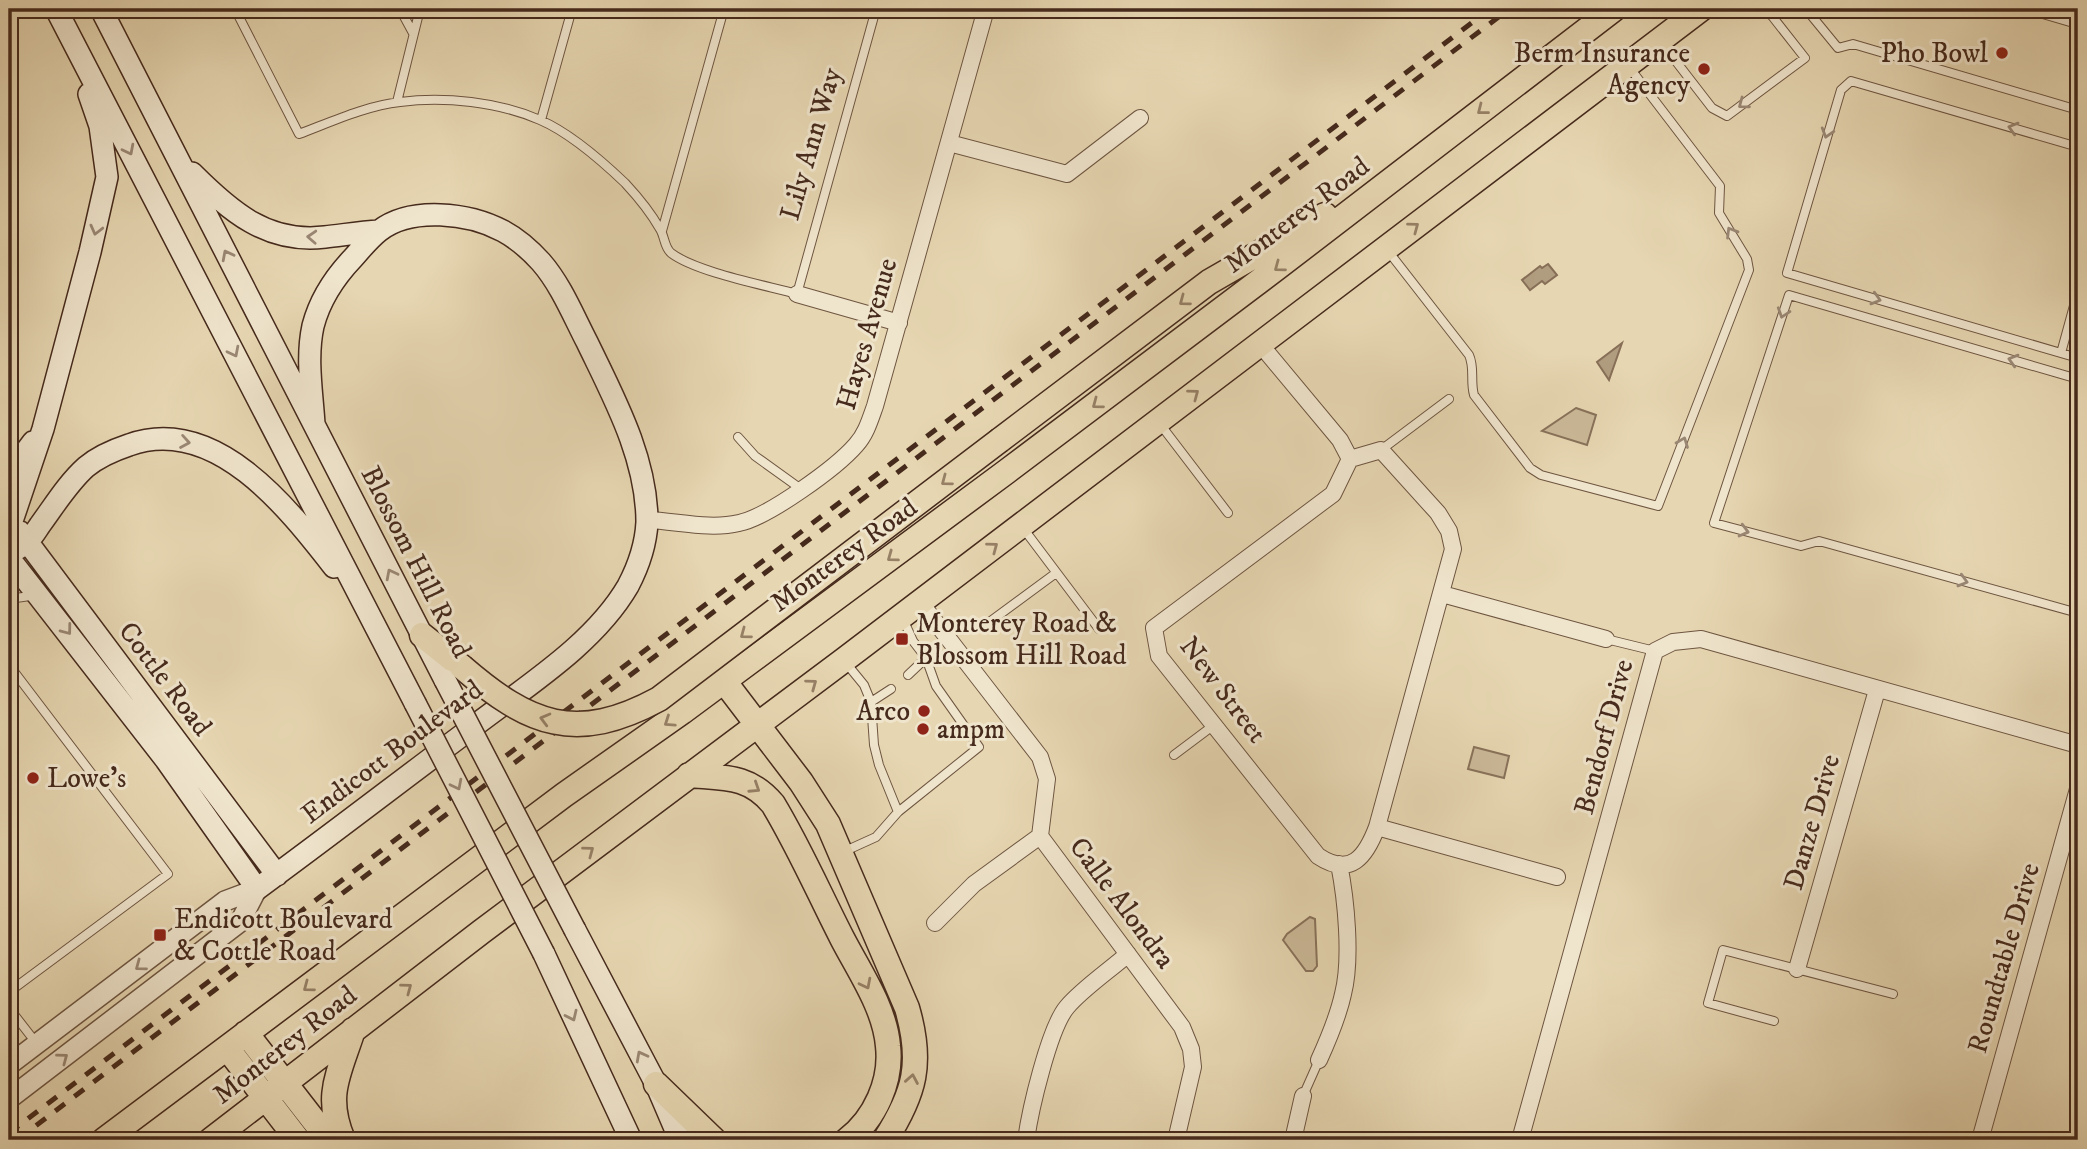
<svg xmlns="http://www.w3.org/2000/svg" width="2087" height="1149" font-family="'IM FELL DW Pica',serif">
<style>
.green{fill:#cbb998;stroke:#88725a;stroke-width:2}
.water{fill:#b09c7e;stroke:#866e57;stroke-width:2}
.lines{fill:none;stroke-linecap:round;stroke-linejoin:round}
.service-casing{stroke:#6e5541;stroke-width:10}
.minor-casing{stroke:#6e5541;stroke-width:18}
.tertiary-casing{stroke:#6e5541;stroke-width:22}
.secondary-casing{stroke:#462a1c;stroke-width:24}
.primary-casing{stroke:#462a1c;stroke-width:27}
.service{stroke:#efe4cc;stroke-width:8}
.minor{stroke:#efe4cc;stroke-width:16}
.tertiary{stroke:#efe4cc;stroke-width:19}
.secondary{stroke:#efe4cc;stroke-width:21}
.primary{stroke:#e6d6b1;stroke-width:24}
.rail{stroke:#462a1c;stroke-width:5;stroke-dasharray:12 12;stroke-linecap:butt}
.secondary-bridge-casing{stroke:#462a1c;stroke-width:24;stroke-linecap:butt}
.primary-bridge-casing{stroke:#462a1c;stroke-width:27;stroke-linecap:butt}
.secondary-bridge{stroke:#efe4cc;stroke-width:21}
.primary-bridge{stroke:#e6d6b1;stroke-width:24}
.oneway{stroke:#9a8774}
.oneway2{stroke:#968066}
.poi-dot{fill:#8f2418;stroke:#efe4cc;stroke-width:2.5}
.labels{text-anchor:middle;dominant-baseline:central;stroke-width:6;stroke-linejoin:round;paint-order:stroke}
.poi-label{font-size:28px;fill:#462a1c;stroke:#efe4cc;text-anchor:start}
.street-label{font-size:28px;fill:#462a1c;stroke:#efe4cc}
</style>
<rect width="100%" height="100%" fill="#e6d6b1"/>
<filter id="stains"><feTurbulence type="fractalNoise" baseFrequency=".00286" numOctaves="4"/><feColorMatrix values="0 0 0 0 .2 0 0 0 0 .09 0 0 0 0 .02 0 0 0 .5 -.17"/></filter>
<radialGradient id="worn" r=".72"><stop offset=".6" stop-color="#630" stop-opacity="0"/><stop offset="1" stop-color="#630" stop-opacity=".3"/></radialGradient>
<path class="green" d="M1576,408L1596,415L1587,445L1542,431Z
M1474,747L1509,756L1504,778L1468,769Z
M1310,917L1315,919L1317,966L1313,971H1306L1283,940L1287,934Z"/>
<path class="water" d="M1548,264L1557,275L1545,284L1542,281L1530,290L1522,280L1540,266L1542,268Z
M1622,343L1609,380L1597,362Z"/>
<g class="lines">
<g class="service-casing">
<path id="service" d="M235,9L299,134C331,122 365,106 400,102C444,96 499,102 540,120C568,132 603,162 625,183C638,197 651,213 660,229C665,237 664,247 671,253C696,272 764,285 797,294L876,9
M400,9L413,33
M1806,9L1838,48L1853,44L2078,110
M2026,9L2070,22V9
M1661,42L1712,108L1727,116L1805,58L1772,16L1763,9
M397,102L420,9
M541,120L572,9
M2078,147L1851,81L1841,90L1787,273L2078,358
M662,231L724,9
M1388,251L1469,355C1475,368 1470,381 1474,395L1530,468L1541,475L1658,506L1749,270L1747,259L1719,213L1720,186L1629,67
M2061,353L2078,291
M2078,379L1789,295L1714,523L1801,546L1819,541L2078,613
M1160,424L1228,513
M738,437L755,456L801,489
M1381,450L1449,399
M1023,528L1099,629
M9,599L37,595
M984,626L1056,573
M1606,639L1655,651
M846,663L864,685L871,702L874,745L879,765L898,812
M9,665L168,874L9,992
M908,675L926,658
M871,702L891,689
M1174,755L1214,725
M843,852L876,837L898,812L979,747L936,686L926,658L913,641L903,619
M9,1008L37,1044
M1774,1021L1708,1003L1723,950L1893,994
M1303,1096L1319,1060
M1835,1140L1836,1139"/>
</g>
<g class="minor-casing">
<path id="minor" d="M949,143L1067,174L1140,118
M797,294L899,323
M1260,344L1340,440L1350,459L1333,494L1154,628L1159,656L1318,856C1351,878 1366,856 1377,827L1453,549L1449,531L1438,513L1381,450L1350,459
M647,520C677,521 709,530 739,523C768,517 836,468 856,445C866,434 870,420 875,406L986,9
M1442,594L1606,639
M920,602L1040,757L1047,779L1040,836L1182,1027L1191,1049L1193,1067L1176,1140
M1377,827L1557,877
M935,923L974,884L1040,836
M1797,969L1877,690
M1319,1060C1329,1038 1338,1017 1343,994C1352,959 1346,899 1339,864
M1026,1140C1030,1111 1049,1028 1067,1007C1082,989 1110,970 1128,954
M1293,1140L1303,1096
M1520,1140L1655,651L1673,642L1701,639L2078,745
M1980,1140L2078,789"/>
</g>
<g class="tertiary-casing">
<path id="tertiary" d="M9,1065L225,901L257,889
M9,1099L240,922L257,889"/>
</g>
<g class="secondary-casing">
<path id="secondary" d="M56,9L415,703
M101,9L445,680
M192,173C230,211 267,244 325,237C343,235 361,232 379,231
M9,469L21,458L33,442
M20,532L277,875
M9,539L12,521L43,429L90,252L107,177L100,126L89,94
M9,553C15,550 22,547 27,542C32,538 36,531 40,525C54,506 68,483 86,467C98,457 114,450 129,445C215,414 288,508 334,567
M9,558L166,760L257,889C328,837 398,783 469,730C523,688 593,646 628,586C638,567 646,543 647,522C647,458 614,398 587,342C573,315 561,285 541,262C531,251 516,238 503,231C469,213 411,206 379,231C369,239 361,249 353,258C334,278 320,299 313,326C306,358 312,392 314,424
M575,930L656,1084L680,1140
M544,954L631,1140"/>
</g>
<g class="primary-casing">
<path id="primary" d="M1000,440L1209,282L1325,215
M422,635L462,667
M724,681L801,782L828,824L907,1008C923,1063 915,1093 885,1140
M689,775C724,778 749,775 773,804C799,847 819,893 842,938C859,971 885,1008 888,1046C892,1081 875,1119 847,1140
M246,1033L329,1140
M227,1048L298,1140
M656,1084L714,1140
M104,1140L564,795L682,712L1006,472L1278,267L1614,9
M211,1140L481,932L844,660L1701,9
M343,1140C324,1095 339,1074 353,1030"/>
</g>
<use href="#service" class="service"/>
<use href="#minor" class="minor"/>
<use href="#tertiary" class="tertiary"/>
<use href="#secondary" class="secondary"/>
<use href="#primary" class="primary"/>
<path class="rail" d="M9,1133L1490,9
M17,1140L1509,9"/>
<g class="secondary-bridge-casing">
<path id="secondary-bridge" d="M445,680L575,930
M415,703L544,954"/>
</g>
<g class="primary-bridge-casing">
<path id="primary-bridge" d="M462,667C529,725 576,744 659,699L1000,440"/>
</g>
<use href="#secondary-bridge" class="secondary-bridge"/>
<use href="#primary-bridge" class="primary-bridge"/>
</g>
<defs><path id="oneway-chevron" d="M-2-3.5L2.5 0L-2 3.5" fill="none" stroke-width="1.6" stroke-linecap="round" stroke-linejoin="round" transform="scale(1.75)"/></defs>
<g class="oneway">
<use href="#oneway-chevron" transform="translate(1743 104) rotate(143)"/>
<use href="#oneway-chevron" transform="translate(2013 128) rotate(-164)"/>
<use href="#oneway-chevron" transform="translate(1827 133) rotate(107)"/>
<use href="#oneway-chevron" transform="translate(129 150) rotate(63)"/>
<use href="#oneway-chevron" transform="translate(96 230) rotate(104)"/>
<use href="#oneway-chevron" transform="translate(1731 232) rotate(-121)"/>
<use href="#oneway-chevron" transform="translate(312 237) rotate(-177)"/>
<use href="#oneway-chevron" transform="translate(227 255) rotate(-117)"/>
<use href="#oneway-chevron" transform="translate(1876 299) rotate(16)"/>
<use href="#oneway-chevron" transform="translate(1783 313) rotate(108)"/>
<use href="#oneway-chevron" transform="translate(234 352) rotate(63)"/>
<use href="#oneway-chevron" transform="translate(2013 360) rotate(-164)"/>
<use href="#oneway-chevron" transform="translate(185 442) rotate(10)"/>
<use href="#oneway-chevron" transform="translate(1683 442) rotate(-69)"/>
<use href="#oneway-chevron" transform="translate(1744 531) rotate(15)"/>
<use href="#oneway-chevron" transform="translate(391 574) rotate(-117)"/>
<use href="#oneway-chevron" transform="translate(1963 581) rotate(16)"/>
<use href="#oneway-chevron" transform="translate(67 630) rotate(53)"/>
<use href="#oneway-chevron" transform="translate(457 785) rotate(63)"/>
<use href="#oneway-chevron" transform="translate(140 966) rotate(143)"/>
<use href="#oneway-chevron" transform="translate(572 1016) rotate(65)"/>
<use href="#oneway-chevron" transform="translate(641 1056) rotate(-118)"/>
<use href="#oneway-chevron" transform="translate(63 1058) rotate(-37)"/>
</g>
<g class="oneway2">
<use href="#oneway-chevron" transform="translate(1482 110) rotate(142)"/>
<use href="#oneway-chevron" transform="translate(1414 227) rotate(-37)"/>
<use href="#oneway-chevron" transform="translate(1279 267) rotate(143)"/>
<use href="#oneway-chevron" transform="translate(1184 301) rotate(143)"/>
<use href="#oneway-chevron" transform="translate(1194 394) rotate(-37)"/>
<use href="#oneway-chevron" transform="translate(1097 404) rotate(143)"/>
<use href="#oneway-chevron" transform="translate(946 481) rotate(143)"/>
<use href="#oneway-chevron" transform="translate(993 547) rotate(-37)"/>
<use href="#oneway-chevron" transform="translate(892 557) rotate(144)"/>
<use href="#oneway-chevron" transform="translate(745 634) rotate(143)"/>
<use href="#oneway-chevron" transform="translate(812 684) rotate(-36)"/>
<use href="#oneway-chevron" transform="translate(545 719) rotate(-165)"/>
<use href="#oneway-chevron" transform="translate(669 722) rotate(146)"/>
<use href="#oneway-chevron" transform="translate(755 788) rotate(33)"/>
<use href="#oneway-chevron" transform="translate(589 851) rotate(-37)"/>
<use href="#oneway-chevron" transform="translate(866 984) rotate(63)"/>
<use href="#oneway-chevron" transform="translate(308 987) rotate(143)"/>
<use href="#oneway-chevron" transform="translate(407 988) rotate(-37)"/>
<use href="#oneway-chevron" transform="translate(912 1079) rotate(-80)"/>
</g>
<g class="poi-dot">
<circle cx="2002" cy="53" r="7"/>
<circle cx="1704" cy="69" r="7"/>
<rect x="895" y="632" width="14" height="14" rx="3.5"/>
<circle cx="924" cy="711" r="7"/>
<circle cx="923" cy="729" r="7"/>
<circle cx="33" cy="778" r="7"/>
<rect x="153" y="928" width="14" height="14" rx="3.5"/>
</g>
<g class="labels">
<g class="poi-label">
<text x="1690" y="53" text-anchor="end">Berm Insurance<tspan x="1690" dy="32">Agency</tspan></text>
<text x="1988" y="53" text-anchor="end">Pho Bowl</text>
<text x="916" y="623">Monterey Road &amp;<tspan x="916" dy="32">Blossom Hill Road</tspan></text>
<text x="910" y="711" text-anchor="end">Arco</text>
<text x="937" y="729">ampm</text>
<text x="47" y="778">Lowe's</text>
<text x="174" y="919">Endicott Boulevard<tspan x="174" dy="32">&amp; Cottle Road</tspan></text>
</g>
<g class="street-label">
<text transform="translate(811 144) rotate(-74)">Lily Ann Way</text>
<text transform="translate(1297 215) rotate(-37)">Monterey Road</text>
<text transform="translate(867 334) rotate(-74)">Hayes Avenue</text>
<text transform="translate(844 555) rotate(-36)">Monterey Road</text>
<text transform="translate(416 562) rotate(63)">Blossom Hill Road</text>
<text transform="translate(165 679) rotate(53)">Cottle Road</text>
<text transform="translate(1223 690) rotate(53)">New Street</text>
<text transform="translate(1604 737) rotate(-75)">Bendorf Drive</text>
<text transform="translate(392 752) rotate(-37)">Endicott Boulevard</text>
<text transform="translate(1812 822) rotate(-74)">Danze Drive</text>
<text transform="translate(1122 903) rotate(53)">Calle Alondra</text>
<text transform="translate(2004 958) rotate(-74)">Roundtable Drive</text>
<text transform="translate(285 1045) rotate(-38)">Monterey Road</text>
</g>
</g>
<rect width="2087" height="1149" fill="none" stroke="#e6d6b1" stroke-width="35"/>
<rect x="10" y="10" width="2066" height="1128" fill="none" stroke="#462a1c" stroke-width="3.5"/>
<rect x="18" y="18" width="2052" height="1114" fill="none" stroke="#462a1c" stroke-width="2"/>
<rect width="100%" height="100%" filter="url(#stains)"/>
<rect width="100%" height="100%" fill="url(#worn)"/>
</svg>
